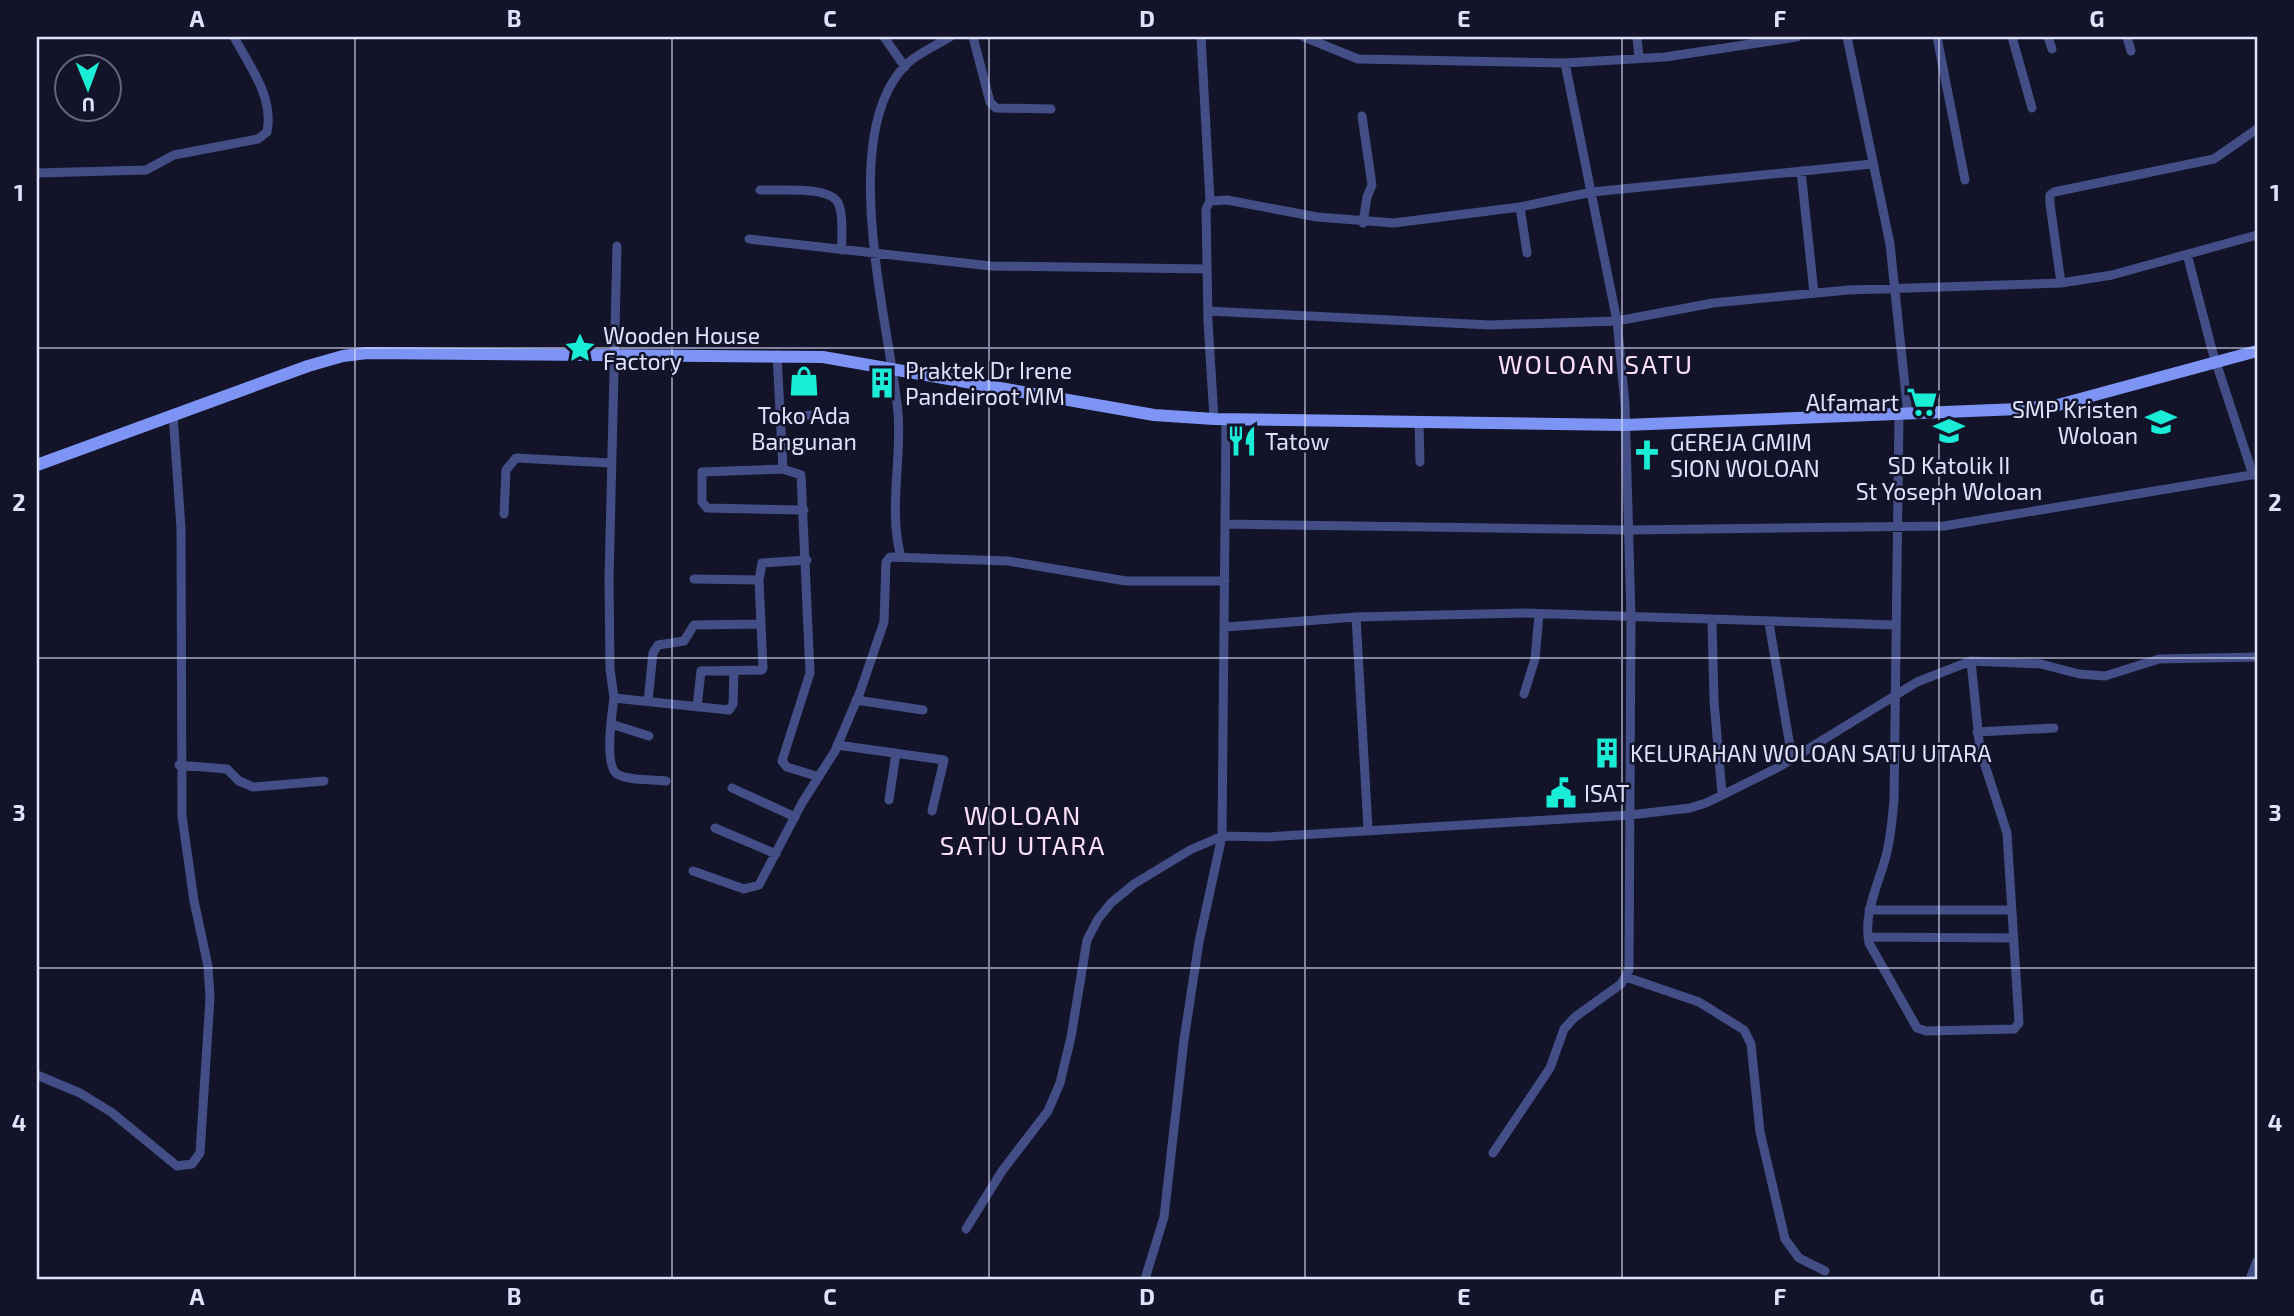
<svg xmlns="http://www.w3.org/2000/svg" width="2294" height="1316" font-family="'Exo 2',sans-serif">
<style>
.lines{fill:none;stroke-linecap:round;stroke-linejoin:round}
.street{stroke:#424e85;stroke-width:9}
.secondary{stroke:#7e94f5;stroke-width:12}
.grid{fill:none;stroke:#dfe2fd;stroke-width:2;stroke-opacity:0.55}
.labels{text-anchor:middle;dominant-baseline:central;stroke-width:5;stroke-linejoin:round;paint-order:stroke}
.poi-label{font-size:23px;fill:#dfe2fd;stroke:#13142a;text-anchor:start}
.quarter-label{font-size:26px;letter-spacing:2px;fill:#fde1f8;stroke:#13142a}
.neatline{fill:none;stroke:#dfe2fd;stroke-width:2.5}
.grid-label{font-size:23px;text-anchor:middle;font-weight:bold;fill:#dfe2fd}
</style>
<rect width="100%" height="100%" fill="#13142a"/>
<g class="lines">
<path class="street" d="M884,37L905,67
M973,37L990,102L996,108L1051,109
M1201,37L1210,201
M1304,37L1358,59L1565,63L1665,57L1797,37
M1637,37L1639,58
M1847,37L1890,244L1908,415
M1937,37L1965,180
M2012,37L2032,108
M2048,37L2052,49
M2127,37L2131,51
M1362,116L1372,185L1367,197L1363,223
M1801,171L1814,293
M37,173L146,170L174,155L258,139L267,132C274,97 250,67 234,37
M760,190C778,191 833,185 839,205C844,218 841,237 842,250
M1520,207L1527,253
M749,239L991,266L1207,269
M2187,254L2212,350L2253,475
M2061,283L2050,204V195L2054,192L2214,159L2257,129
M1208,311L1490,325L1617,321L1713,303L1848,290L2061,283L2112,275L2257,235
M777,355L783,469
M1899,415L1894,801C1892,819 1891,838 1886,856C1878,886 1863,913 1869,943L1917,1028L1926,1031L2014,1029L2019,1023L2007,833L1980,750L1971,661
M780,416L821,415
M1214,419L1208,321L1206,209L1210,201L1227,200L1317,217L1394,223L1520,207L1592,192L1872,164
M1419,422L1420,462
M804,510L707,508L702,502V472L783,469L801,475L810,673L782,761L787,767L819,777
M504,514L506,470L516,458L611,463
M1225,524L1629,530L1944,526L2257,474
M901,557C888,511 902,460 898,413C890,325 834,130 909,62C921,52 937,45 950,37
M694,579L759,580
M1356,617L1368,829
M1712,622L1714,701L1722,794
M1769,623L1792,758
M1226,627L1356,617L1523,613L1895,625
M1524,694L1535,659L1539,614
M614,698L610,669L609,579L617,246
M856,700L923,710
M648,701L653,653L658,645L684,641L694,625L760,624
M697,707L701,671L762,670L763,668L759,580L762,563L807,560
M611,724L649,736
M1977,732L2054,728
M837,745L944,760L932,811
M179,765L227,769L239,781L253,787L324,781
M666,781C653,779 628,781 617,774C604,765 612,713 614,698L729,710L733,704L734,671
M732,788L795,817
M889,800L896,753
M715,828L776,854
M693,871L744,889L759,885L802,803L835,751L860,692L884,622L886,562L890,557L1008,561L1126,581H1225
M1869,910H2011
M1868,937L2013,938
M1626,977L1699,1002L1744,1030L1751,1044L1760,1132L1785,1239L1799,1258L1825,1271
M37,1075L80,1093L111,1112L177,1166L192,1164L200,1153L210,998L208,966L194,901L182,816L181,528L173,414
M1493,1153L1550,1068L1564,1029L1575,1017L1621,984L1629,970L1631,616L1625,404L1617,321L1565,63
M966,1229L1002,1171L1048,1111L1060,1083L1071,1037L1087,940L1098,919L1111,903L1134,884L1190,850L1222,836L1267,837L1630,815L1690,808L1706,803L1779,767L1917,682L1971,661L2041,664L2079,674L2105,676L2159,659L2257,657
M1145,1279L1164,1217L1184,1040L1199,942L1222,836L1226,419
M2250,1279L2257,1261"/>
<path class="secondary" d="M37,465L308,366L343,356L367,353L823,357L1154,415L1214,419L1625,425L2019,409L2058,405L2257,351"/>
</g>
<path class="grid" d="M355,37V1279M672,37V1279M989,37V1279M1305,37V1279M1622,37V1279M1939,37V1279M37,348H2257M37,658H2257M37,968H2257"/>
<defs>
<g id="sight-bare" transform="scale(2.415)"><path d="M0-6L1.8-2.2L6-1.7L2.9 1.2L3.7 5.4L0 3.3L-3.7 5.4L-2.9 1.2L-6-1.7L-1.8-2.2Z" fill="#1aedd6" stroke="#13142a" stroke-width="2.5" paint-order="stroke"/></g>
<g id="shop-bare" transform="scale(2.415)"><path d="M-5-2.5h2.3a2.7 3.5 0 0 1 5.4 0H5L5.5 6h-11ZM-1.5-2.5h3a1.5 2.3 0 0 0-3 0Z" fill="#1aedd6" stroke="#13142a" stroke-width="2.5" paint-order="stroke"/></g>
<g id="building-bare" transform="scale(2.415)"><path d="M-4-6H4V6H1V3H-1V6H-4ZM-2.5-4.3h1.7v1.8h-1.7ZM.8-4.3h1.7v1.8H.8ZM-2.5-1h1.7V.8h-1.7ZM.8-1h1.7V.8H.8Z" fill="#1aedd6" stroke="#13142a" stroke-width="2.5" paint-order="stroke"/></g>
<g id="supermarket-bare" transform="scale(2.415)"><path d="M-6-5.5h2.5l.6 2H6L4.5 2H-2.5L-4.4-4H-6ZM-1.5 3.2a1.3 1.3 0 1 0 .1 0ZM3 3.2a1.3 1.3 0 1 0 .1 0Z" fill="#1aedd6" stroke="#13142a" stroke-width="2.5" paint-order="stroke"/></g>
<g id="school-bare" transform="scale(2.415)"><path d="M0-5L7-2L0 1L-7-2ZM-4 1L0 2.5L4 1V4Q0 6-4 4Z" fill="#1aedd6" stroke="#13142a" stroke-width="2.5" paint-order="stroke"/></g>
<g id="restaurant-bare" transform="scale(2.415)"><path d="M-5-6h1v4h1v-4h1v4h1v-4h1v5L-1.5 .5V6h-2V.5L-5-1ZM5-6V6H3V1.5H1.5Q1.5-4 5-6Z" fill="#1aedd6" stroke="#13142a" stroke-width="2.5" paint-order="stroke"/></g>
<g id="church-bare" transform="scale(2.415)"><path d="M-1.2-6h2.4v3.5h3.3v2.4h-3.3V6h-2.4V-.1h-3.3v-2.4h3.3Z" fill="#1aedd6" stroke="#13142a" stroke-width="2.5" paint-order="stroke"/></g>
<g id="civic-bare" transform="scale(2.415)"><path d="M-.6-6.5H3V-4.5H.6V-3L4-1V1h2V6H-6V1h2V-1L-.6-3ZM-1.2 2.5V6h2.4V2.5Z" fill="#1aedd6" stroke="#13142a" stroke-width="2.5" paint-order="stroke"/></g>
</defs>
<g fill-rule="evenodd">
<use href="#sight-bare" x="580" y="348"/>
<use href="#shop-bare" x="804" y="381"/>
<use href="#building-bare" x="882" y="383"/>
<use href="#supermarket-bare" x="1922" y="402"/>
<use href="#school-bare" x="2161" y="422"/>
<use href="#school-bare" x="1949" y="431"/>
<use href="#restaurant-bare" x="1242" y="441"/>
<use href="#church-bare" x="1647" y="455"/>
<use href="#building-bare" x="1607" y="753"/>
<use href="#civic-bare" x="1561" y="793"/>
</g>
<g class="labels">
<g class="poi-label">
<text x="603" y="335">Wooden House<tspan x="603" dy="26">Factory</tspan></text>
<text x="905" y="370">Praktek Dr Irene<tspan x="905" dy="26">Pandeiroot MM</tspan></text>
<text x="1899" y="402" text-anchor="end">Alfamart</text>
<text x="2138" y="409" text-anchor="end">SMP Kristen<tspan x="2138" dy="26">Woloan</tspan></text>
<text x="804" y="415" text-anchor="middle">Toko Ada<tspan x="804" dy="26">Bangunan</tspan></text>
<text x="1265" y="441">Tatow</text>
<text x="1670" y="442">GEREJA GMIM<tspan x="1670" dy="26">SION WOLOAN</tspan></text>
<text x="1949" y="465" text-anchor="middle">SD Katolik II<tspan x="1949" dy="26">St Yoseph Woloan</tspan></text>
<text x="1630" y="753">KELURAHAN WOLOAN SATU UTARA</text>
<text x="1584" y="793">ISAT</text>
</g>
<g class="quarter-label">
<text x="1596" y="363">WOLOAN SATU</text>
<text x="1023" y="814">WOLOAN<tspan x="1023" dy="30">SATU UTARA</tspan></text>
</g>
</g>
<rect width="2294" height="1316" fill="none" stroke="#13142a" stroke-width="77"/>
<g transform="translate(88 88) rotate(179)"><circle r="33" fill="#13142a" stroke="#65667e" stroke-width="2"/>
<path d="M0-5L12 26L0 18L-12 26Z" fill="#1aedd6"/>
<text y="-10" font-size="19" font-weight="bold" text-anchor="middle" fill="#dfe2fd">U</text>
</g>
<rect x="38" y="38" width="2218" height="1240" class="neatline"/>
<g class="grid-label">
<text x="197" y="27">A</text>
<text x="514" y="27">B</text>
<text x="830" y="27">C</text>
<text x="1147" y="27">D</text>
<text x="1464" y="27">E</text>
<text x="1780" y="27">F</text>
<text x="2097" y="27">G</text>
<text x="19" y="201">1</text>
<text x="2275" y="201">1</text>
<text x="19" y="511">2</text>
<text x="2275" y="511">2</text>
<text x="19" y="821">3</text>
<text x="2275" y="821">3</text>
<text x="19" y="1131">4</text>
<text x="2275" y="1131">4</text>
<text x="197" y="1305">A</text>
<text x="514" y="1305">B</text>
<text x="830" y="1305">C</text>
<text x="1147" y="1305">D</text>
<text x="1464" y="1305">E</text>
<text x="1780" y="1305">F</text>
<text x="2097" y="1305">G</text>
</g>
</svg>
